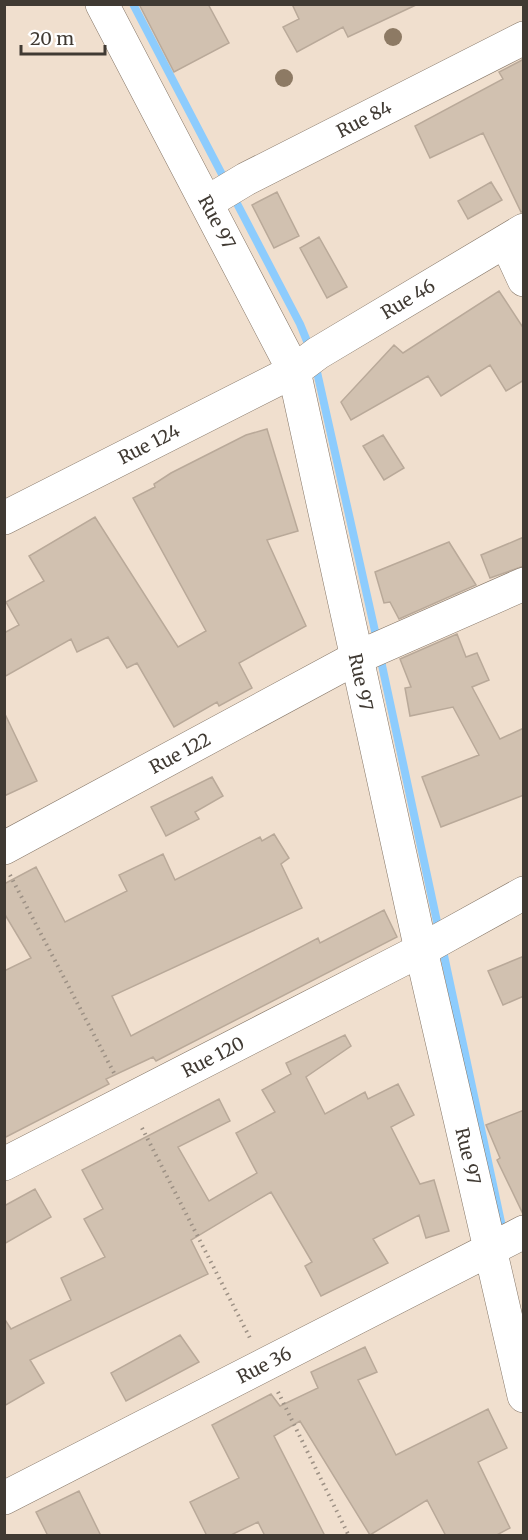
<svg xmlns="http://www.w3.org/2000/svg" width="528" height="1540" font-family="Merriweather,serif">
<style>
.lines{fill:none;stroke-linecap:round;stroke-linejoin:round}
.stream{stroke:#8dccfd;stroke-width:8}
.building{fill:#d1c1b0;stroke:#b9a999;stroke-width:1.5}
.minor-casing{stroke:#857667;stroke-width:34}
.path{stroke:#9d9185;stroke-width:4;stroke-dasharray:1.5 4.5;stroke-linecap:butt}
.minor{stroke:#fff;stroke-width:33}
.tree{fill:#8d7a64}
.labels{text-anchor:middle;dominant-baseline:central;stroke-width:4.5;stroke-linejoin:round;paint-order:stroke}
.street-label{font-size:18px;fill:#403a33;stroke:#fff}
</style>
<rect width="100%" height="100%" fill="#f0dfce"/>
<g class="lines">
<path class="stream" d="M133,4L226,182
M232,194L300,324L311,351
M315,363L377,640
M380,656L439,931
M442,946L504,1236"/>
</g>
<path class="building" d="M139,4H208L229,43L174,72Z
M292,4H418L348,37L343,27L297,52L283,27L299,19Z
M524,59V211L521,212L483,133L430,158L415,126L503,79L499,72Z
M491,182L502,200L468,219L458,201Z
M277,192L299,236L274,248L252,205Z
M319,237L347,287L327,298L300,248Z
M499,291L524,329V380L506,391L490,365L441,396L428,376L351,420L341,402L394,345L403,353Z
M267,429L298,531L267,540L306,626L239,663L252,688L219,706L217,702L174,727L137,663L127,668L108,637L77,652L71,639L4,677V633L19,625L6,602L44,581L29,556L95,517L178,647L206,631L133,498L155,487L154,484L171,473L246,435Z
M383,435L404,468L384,480L363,446Z
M524,537V566L490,578L481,555Z
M449,542L476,585L399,619L390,602L384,603L375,572Z
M457,634L466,657L477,653L489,680L472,687L500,739L524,728V795L441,827L422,777L479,755L453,707L410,716L405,688L411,687L400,659Z
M4,712L37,781L4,796Z
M212,777L223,796L195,812L199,819L166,836L151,807Z
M274,834L289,858L281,864L302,908L112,996L131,1036L318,938L320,943L384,910L397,937L156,1061L153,1057L106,1079L109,1084L4,1138V971L31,958L4,913V884L36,867L65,922L127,891L119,875L163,854L175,880L260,837L262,841Z
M524,956V996L503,1005L488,971Z
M345,1035L351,1046L306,1077L325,1114L365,1092L368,1099L398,1084L414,1115L391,1127L420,1184L434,1180L449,1231L426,1238L419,1215L373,1239L388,1263L321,1296L305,1266L312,1262L271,1192L191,1240L208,1274L30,1360L44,1383L4,1406V1318L11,1329L71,1300L61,1278L105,1257L84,1219L103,1209L82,1170L219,1099L230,1121L178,1147L209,1201L257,1173L236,1133L275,1112L262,1090L291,1074L286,1063Z
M524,1110V1214H523L497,1160L500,1158L486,1125Z
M35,1189L51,1217L4,1244V1206Z
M180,1335L199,1362L126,1401L111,1373Z
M365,1347L377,1372L358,1380L396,1455L488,1409L507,1448L478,1462L510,1528L495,1536H446L427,1500L370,1535L300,1421L274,1436L325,1536H265L258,1522L229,1536H207L190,1502L239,1478L212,1425L271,1394L280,1406L318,1388L311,1372Z
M79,1491L101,1536H48L36,1512Z"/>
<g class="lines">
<g class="minor-casing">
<path id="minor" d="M102,4L294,371L421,950L524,1396
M206,203L246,179L524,38
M506,241L524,280
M4,518L294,371L318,353L524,230
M4,848L356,658L524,584
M4,1164L421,950L524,893
M4,1498L524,1232"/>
</g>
<path class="path" d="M10,875L114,1073
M142,1128L251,1340
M278,1392L349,1536
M4,1535L5,1536"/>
<use href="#minor" class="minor"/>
</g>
<g class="tree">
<circle cx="393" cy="37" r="9"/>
<circle cx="284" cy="78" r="9"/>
</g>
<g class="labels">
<g class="street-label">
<text transform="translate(364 119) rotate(-27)">Rue 84</text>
<text transform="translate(217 222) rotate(62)">Rue 97</text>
<text transform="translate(408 299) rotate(-31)">Rue 46</text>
<text transform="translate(149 444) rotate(-27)">Rue 124</text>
<text transform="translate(361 682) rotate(78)">Rue 97</text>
<text transform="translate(180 753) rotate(-28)">Rue 122</text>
<text transform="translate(213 1057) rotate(-27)">Rue 120</text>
<text transform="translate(468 1156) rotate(77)">Rue 97</text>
<text transform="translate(264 1365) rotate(-27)">Rue 36</text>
</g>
</g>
<rect width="528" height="1540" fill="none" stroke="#403a33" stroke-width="12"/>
<path d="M21 45v9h84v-9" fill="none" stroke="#403a33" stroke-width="3"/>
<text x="30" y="45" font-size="18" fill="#403a33" stroke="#ffffff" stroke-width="4.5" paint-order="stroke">20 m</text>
</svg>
